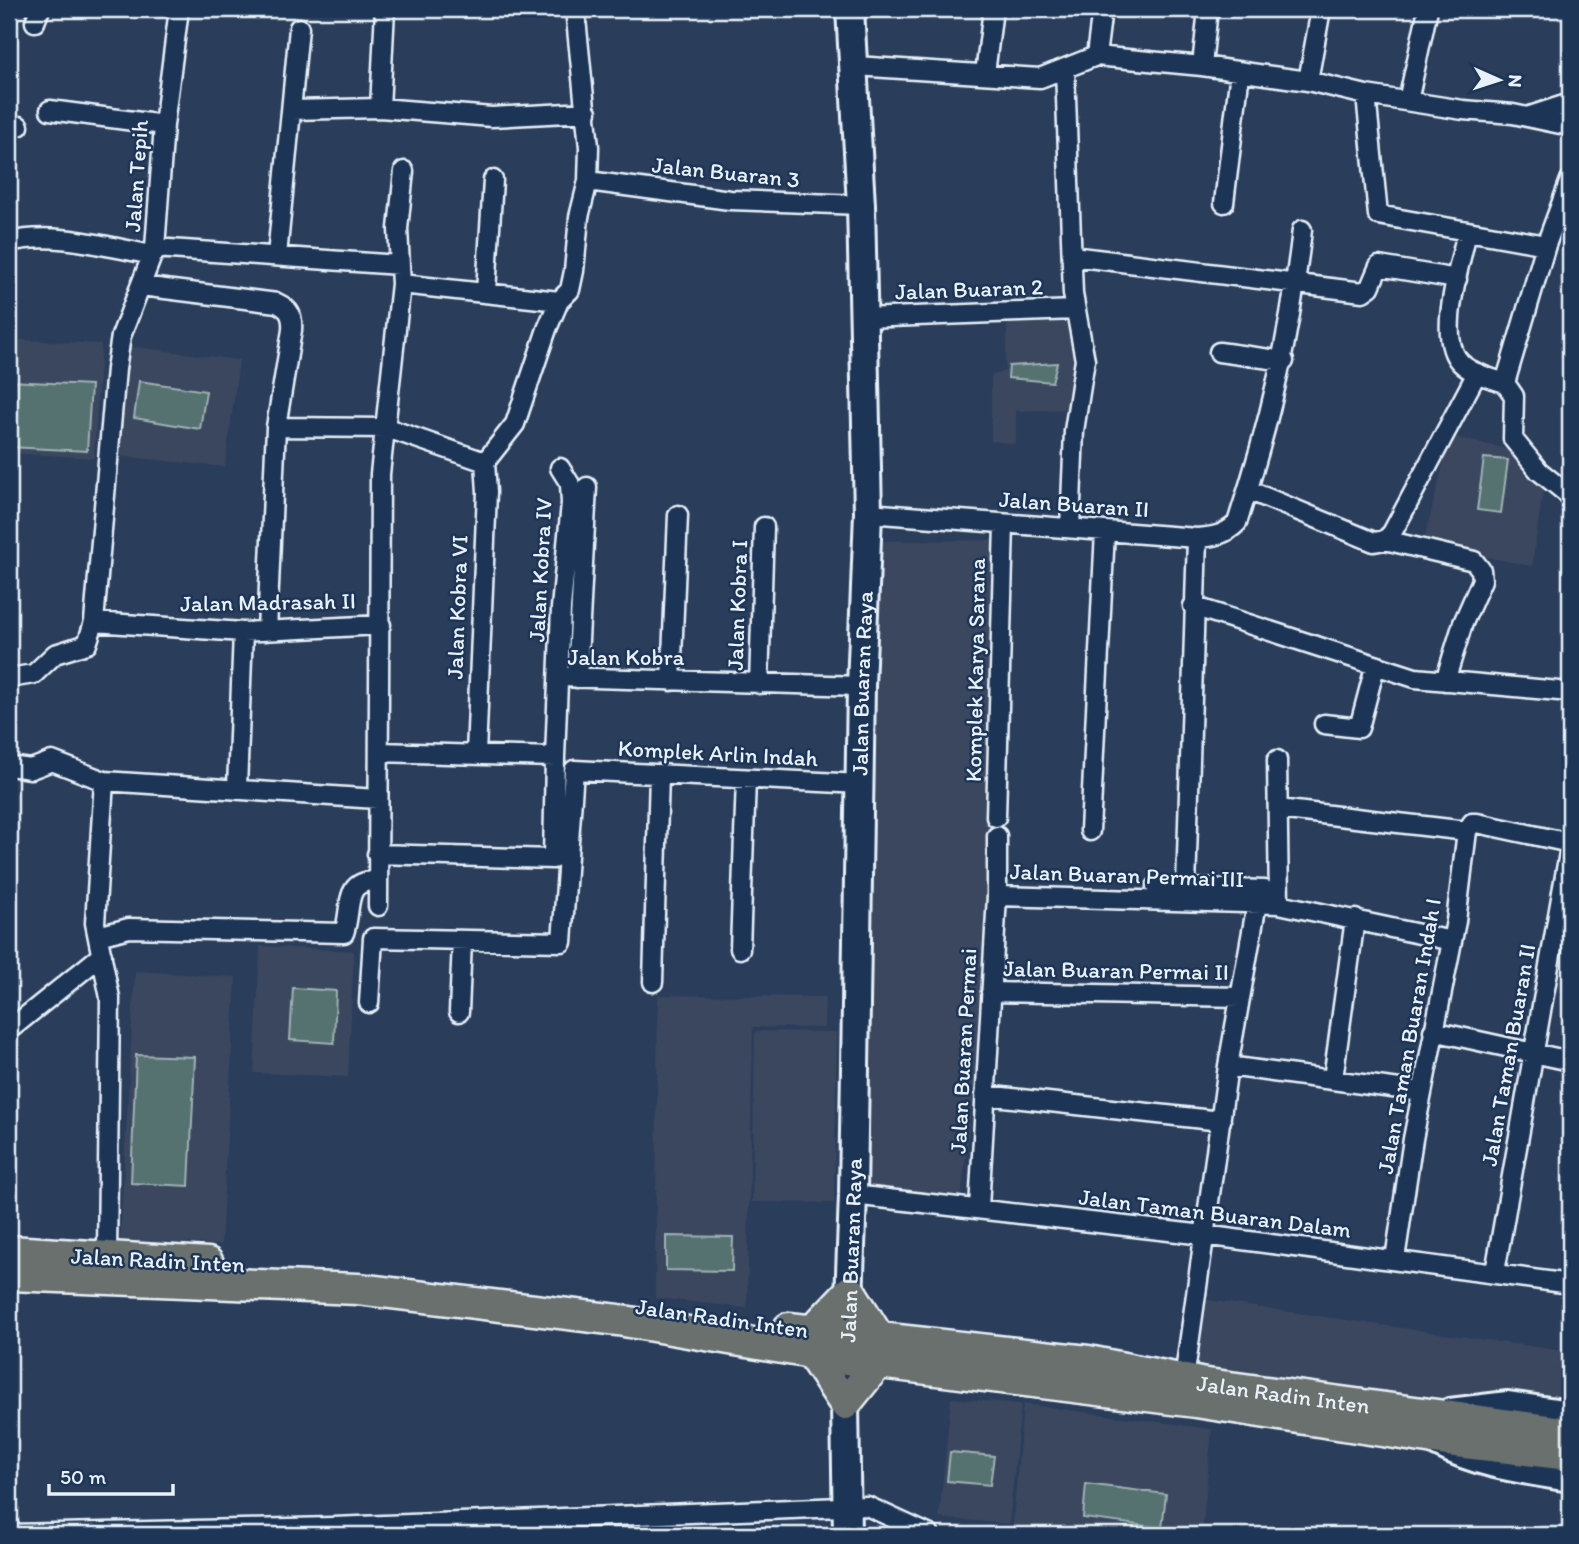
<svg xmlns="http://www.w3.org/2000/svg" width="1579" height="1544" font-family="Itim,sans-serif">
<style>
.built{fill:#3a475f}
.pitch{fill:#55726f;stroke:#9eb2b4;stroke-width:2}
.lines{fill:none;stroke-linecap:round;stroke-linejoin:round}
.street-casing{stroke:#e8f1f8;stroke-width:23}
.secondary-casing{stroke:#e8f1f8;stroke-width:32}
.primary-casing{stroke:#e8f1f8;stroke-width:35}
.street{stroke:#1d3557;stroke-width:18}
.secondary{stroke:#1d3557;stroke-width:26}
.primary{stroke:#6a706d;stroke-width:30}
.labels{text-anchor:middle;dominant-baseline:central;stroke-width:5;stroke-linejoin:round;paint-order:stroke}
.street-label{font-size:23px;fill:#e8f1f8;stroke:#1d3557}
</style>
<rect width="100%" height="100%" fill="#2a3d5b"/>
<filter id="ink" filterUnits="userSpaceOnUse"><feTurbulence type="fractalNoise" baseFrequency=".0143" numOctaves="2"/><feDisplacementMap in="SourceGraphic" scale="14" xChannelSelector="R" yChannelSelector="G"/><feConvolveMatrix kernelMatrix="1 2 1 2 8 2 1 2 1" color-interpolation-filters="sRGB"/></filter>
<g filter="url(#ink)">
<path class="built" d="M1008,313L1074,320L1078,344V409L1016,411V444L991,441V376L1005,371Z
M9,339L101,344L94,458L9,453Z
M127,346L239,360L225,467L118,456Z
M1450,436L1511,450L1544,484L1532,566L1423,545Z
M997,540L994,908L961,1199L867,1191L857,910L877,541Z
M260,946L354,951L348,1077L254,1073Z
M135,971L236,977L221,1245L120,1240Z
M658,995L825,997L824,1028L753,1027L747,1308L655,1298Z
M755,1031L837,1032L834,1203L752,1202Z
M1207,1300L1570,1352V1403L1401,1409L1196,1381Z
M951,1398L1021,1404L1009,1524L939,1518Z
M1023,1404L1212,1429L1202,1535H1012Z"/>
<path class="pitch" d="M1057,363L1052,382L1008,378L1009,366Z
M9,381L91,385L87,451L9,447Z
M139,381L206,391L200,429L134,418Z
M1484,458L1508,460L1501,513L1477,510Z
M293,988L336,991L334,1043L290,1040Z
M136,1055L195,1057L189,1186L131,1183Z
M666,1236L733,1237L732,1271L666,1270Z
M950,1452L994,1456L990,1485L947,1481Z
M1086,1484L1166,1494L1162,1528L1083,1518Z"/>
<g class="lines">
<g class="street-casing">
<path id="street" d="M35,22L40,9
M1096,56L1102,9
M855,66L1040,78L1096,56L1202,66L1308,81L1366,95L1463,110L1513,114L1570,126
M1202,66L1208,9
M1065,69L1073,294L1085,360L1074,431L1070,528
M985,74L993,9
M1308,81L1321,9
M1366,95L1378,215L1546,245
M1408,101L1428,9
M380,108L385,9
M50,110L164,125
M292,110L380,108L492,117L587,112
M1530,116L1570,103
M9,125L19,126
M588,181L730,200L861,205
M1224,203L1240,72
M1467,231C1461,263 1435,339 1461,363C1472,374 1491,378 1505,383
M9,242C55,231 107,247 153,255
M155,248L399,265
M277,256L299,28
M1072,256L1363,292L1370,287L1379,266L1457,279
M401,284L559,301
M141,286L277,303C290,309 293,316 292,330L276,427L267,631
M486,292L493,180
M864,318L1075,310
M1219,352L1284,361
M1505,383L1546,245L1570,180
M1505,383L1514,396L1513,439L1539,471L1570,496
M276,427L387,428L485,462
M485,462L515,424L547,329L559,301L570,290L574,271L579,217L588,181L589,147L575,9
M1248,490L1374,542L1385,540L1474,561L1481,570L1482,580L1463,623L1445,681
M868,513L1197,538C1213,537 1225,535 1237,523C1270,423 1290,335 1302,230
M1385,540L1392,533L1477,373
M1193,606L1415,678L1570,692
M94,622L116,369L121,336L155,248L164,125L179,9
M559,677L861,686
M9,678L34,674L55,654L87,644L94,622L243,632L381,625
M577,678L587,487
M671,681L678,515
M759,684L764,527
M1324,724L1359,728L1375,667
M379,752L555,757L561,608L571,503L570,484L560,468
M476,754L487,492L485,462
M1277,760L1279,904
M9,766L31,769L52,761L104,781L377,799
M104,781L95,923L110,998L107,1255
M237,788L243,632
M1278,809L1467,831
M996,817L1004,524
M1090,831L1105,531
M377,854L553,859L555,757
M1156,887L1265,890
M1186,888L1197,538
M997,896L1279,904L1452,941
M378,906L380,474L401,284L398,229L404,171
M98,936L129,928L344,933C353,908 342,879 378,881
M740,949L746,779
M653,982L659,774
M991,992L1240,997
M369,1003L373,938L562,942L574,770L861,784
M459,1012L462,941
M9,1030L102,955
M1433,1031L1570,1061
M1228,1066L1422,1092
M1333,1079L1355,919
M985,1095L1221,1121
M853,1195L1204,1235L1570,1284
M979,1208L997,896V836
M1395,1259L1413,1139L1456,921L1467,831L1472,823H1477L1570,843
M1495,1272L1570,847
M1183,1387L1228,1066L1257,903
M9,1534L333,1527L867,1506L930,1535"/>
</g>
<g class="secondary-casing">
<g id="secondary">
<path d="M1450,1412L1508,1405L1570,1414"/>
<path d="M1438,1443C1480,1465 1524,1470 1570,1478"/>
<path id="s1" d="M847,1535L845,1404L853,1195L861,686L868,513L861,205L850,9"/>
</g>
</g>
<g class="primary-casing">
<g id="primary">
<path d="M9,1251L208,1263"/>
<path d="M9,1275L358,1289L618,1320L847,1359L1196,1402L1447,1441L1570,1455"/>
<path id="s2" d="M789,1328L1088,1361L1200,1383L1570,1433"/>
<path d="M812,1331L850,1291L879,1338"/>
<path d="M809,1350L845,1404L878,1363"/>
</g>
</g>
<use href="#street" class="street"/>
<use href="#secondary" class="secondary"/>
<use href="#primary" class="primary"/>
</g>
</g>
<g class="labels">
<g class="street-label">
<text transform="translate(726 172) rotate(6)">Jalan Buaran 3</text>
<text transform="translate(136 176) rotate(-86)">Jalan Tepih</text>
<text transform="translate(969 289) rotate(-2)">Jalan Buaran 2</text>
<text transform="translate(1074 504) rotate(4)">Jalan Buaran II</text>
<text transform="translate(540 570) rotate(-87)">Jalan Kobra IV</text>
<text transform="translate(268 602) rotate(-1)">Jalan Madrasah II</text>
<text transform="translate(737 605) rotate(-88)">Jalan Kobra I</text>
<text transform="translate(457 607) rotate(-88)">Jalan Kobra VI</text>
<text x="626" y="657">Jalan Kobra</text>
<text transform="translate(975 670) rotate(-89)">Komplek Karya Sarana</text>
<text stroke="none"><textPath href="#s1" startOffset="852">Jalan Buaran Raya</textPath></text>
<text transform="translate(718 753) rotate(3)">Komplek Arlin Indah</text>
<text transform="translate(1127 875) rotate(2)">Jalan Buaran Permai III</text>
<text transform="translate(1116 970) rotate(1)">Jalan Buaran Permai II</text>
<text transform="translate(1409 1036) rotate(-80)">Jalan Taman Buaran Indah I</text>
<text transform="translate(963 1051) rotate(-87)">Jalan Buaran Permai</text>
<text transform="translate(1508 1055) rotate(-80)">Jalan Taman Buaran II</text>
<text transform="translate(1215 1213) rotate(7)">Jalan Taman Buaran Dalam</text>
<text stroke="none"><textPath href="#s1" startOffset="285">Jalan Buaran Raya</textPath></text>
<text transform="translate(158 1260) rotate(3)">Jalan Radin Inten</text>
<text transform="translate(722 1318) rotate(8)">Jalan Radin Inten</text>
<text stroke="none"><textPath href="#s2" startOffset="499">Jalan Radin Inten</textPath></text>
</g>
</g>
<rect width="1579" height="1544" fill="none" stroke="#1d3557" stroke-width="35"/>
<rect x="18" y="18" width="1544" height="1509" fill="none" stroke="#e8f1f8" stroke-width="2.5" filter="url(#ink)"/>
<g transform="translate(1499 80) rotate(93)" stroke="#1d3557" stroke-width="5" paint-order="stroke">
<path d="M0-5L12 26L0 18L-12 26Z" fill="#e8f1f8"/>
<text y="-10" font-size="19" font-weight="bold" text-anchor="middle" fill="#e8f1f8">N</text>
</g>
<path d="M49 1484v10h124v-10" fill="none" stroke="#e8f1f8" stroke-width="3.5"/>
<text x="60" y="1484" font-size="21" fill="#e8f1f8" stroke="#1d3557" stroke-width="5" paint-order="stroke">50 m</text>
</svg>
